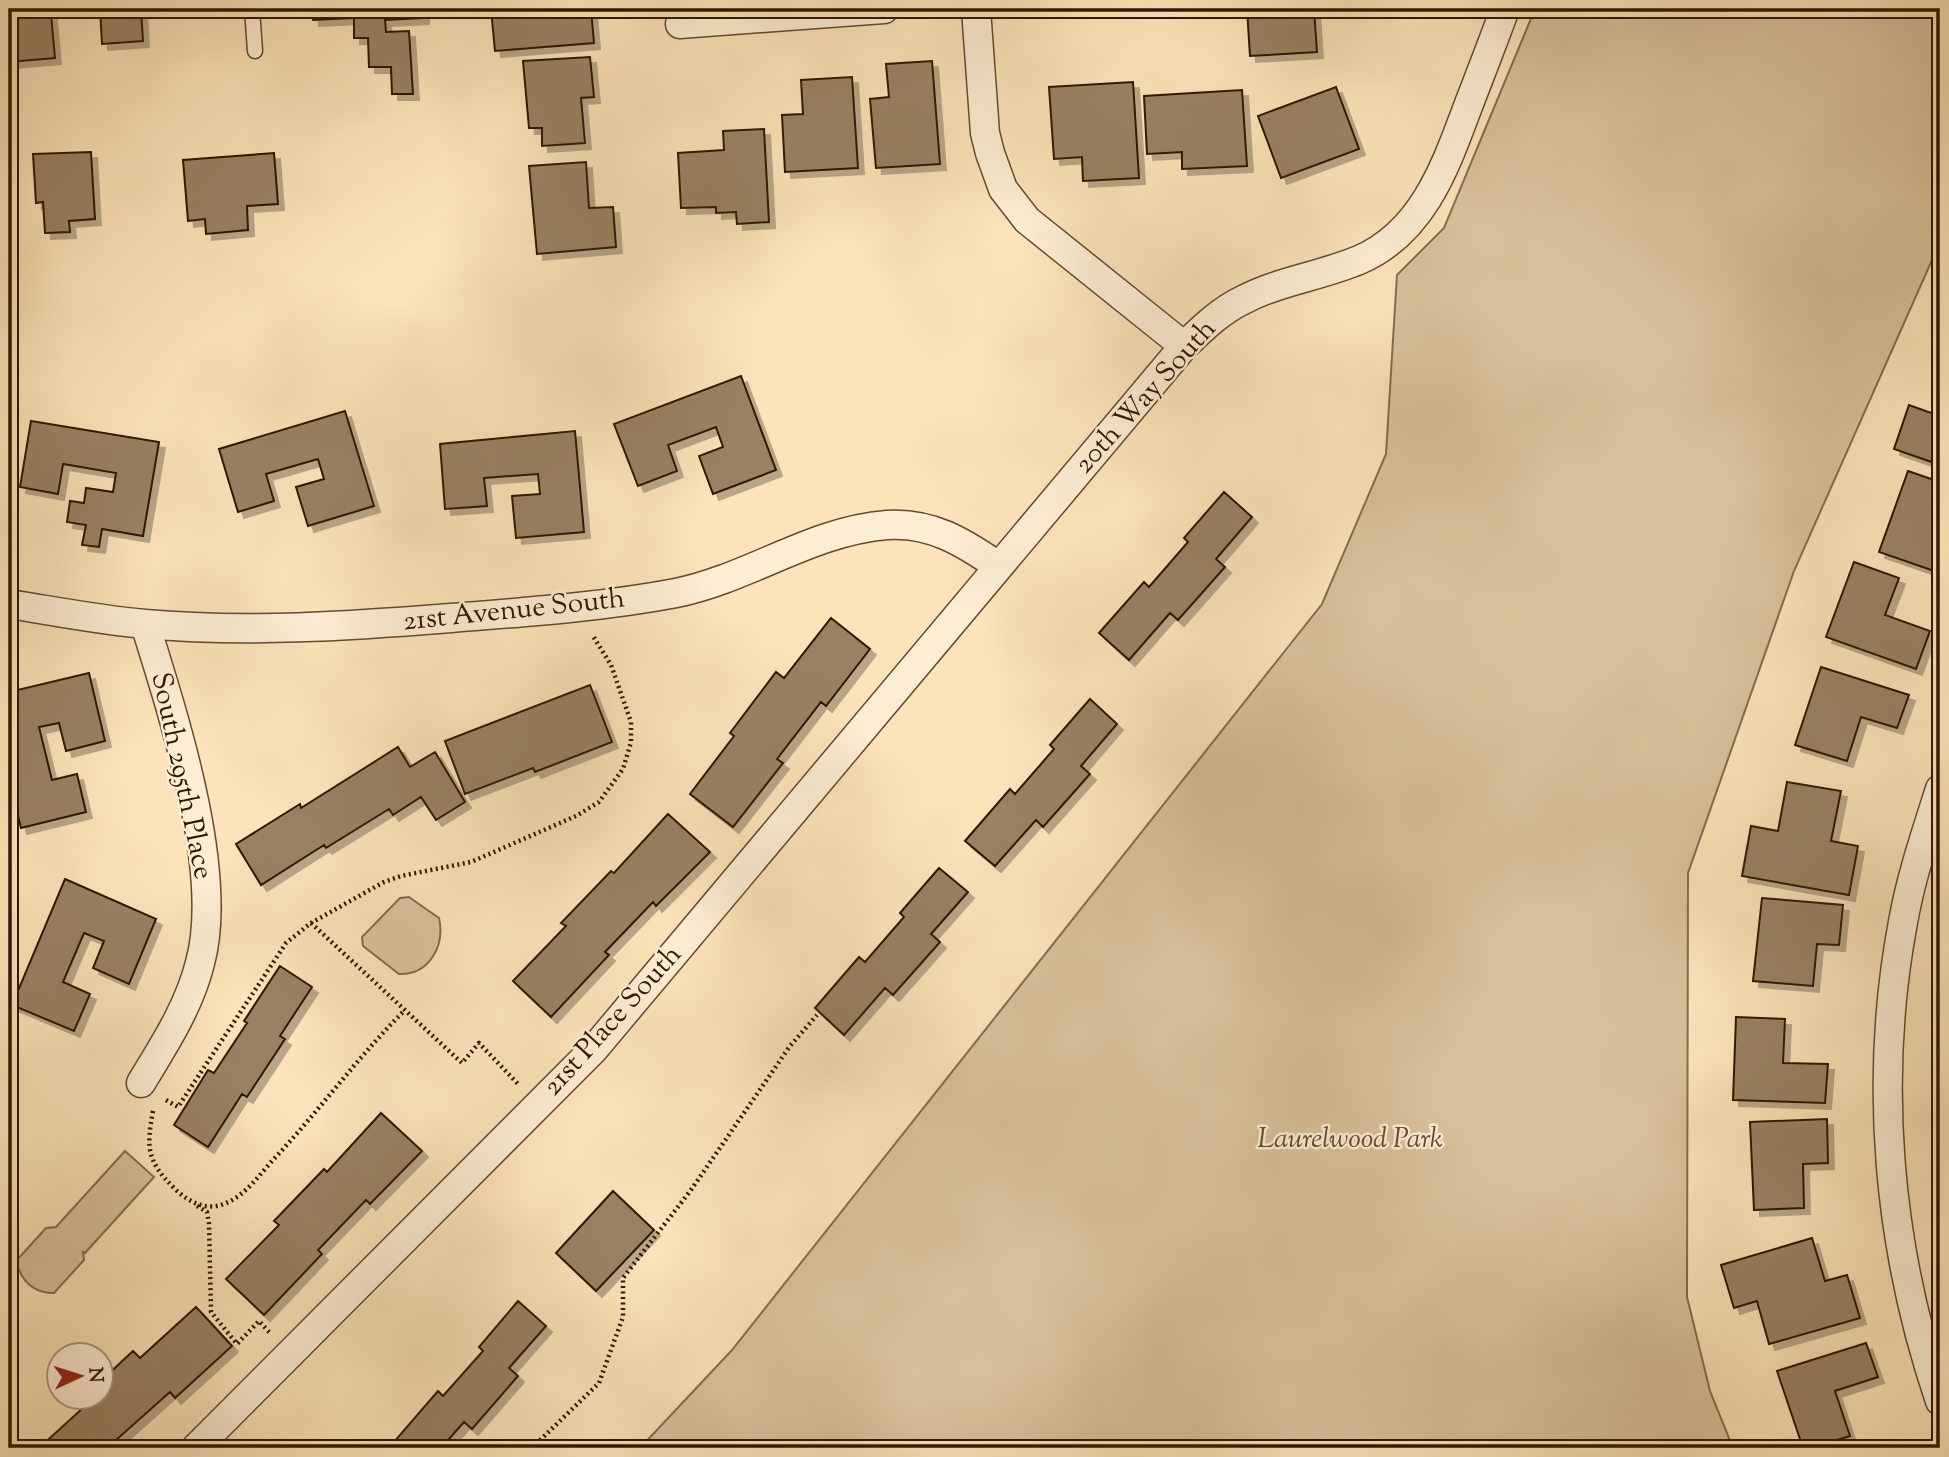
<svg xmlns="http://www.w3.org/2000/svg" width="1949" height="1457" font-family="'Sorts Mill Goudy',serif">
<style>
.green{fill:#d9c09a;stroke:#846c4e;stroke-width:2}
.building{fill:#9a8162;stroke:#2f1703;stroke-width:2;filter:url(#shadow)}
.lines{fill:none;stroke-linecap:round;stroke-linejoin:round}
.service-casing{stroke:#624a30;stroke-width:17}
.minor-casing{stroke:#624a30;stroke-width:31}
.path{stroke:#2f1703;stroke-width:4.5;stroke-dasharray:2 3.5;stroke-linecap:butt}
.service{stroke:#fdedd2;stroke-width:14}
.minor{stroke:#fdedd2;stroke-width:28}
.labels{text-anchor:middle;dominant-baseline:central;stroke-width:5;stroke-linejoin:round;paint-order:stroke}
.street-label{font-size:28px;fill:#2f1703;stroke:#fdedd2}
.park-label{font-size:28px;font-style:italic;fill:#624a30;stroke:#fdedd2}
</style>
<defs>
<filter id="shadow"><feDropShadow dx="6" dy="6" stdDeviation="0" flood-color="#0004"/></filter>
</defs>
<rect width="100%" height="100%" fill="#fce3b9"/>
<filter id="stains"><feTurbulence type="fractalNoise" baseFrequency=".00286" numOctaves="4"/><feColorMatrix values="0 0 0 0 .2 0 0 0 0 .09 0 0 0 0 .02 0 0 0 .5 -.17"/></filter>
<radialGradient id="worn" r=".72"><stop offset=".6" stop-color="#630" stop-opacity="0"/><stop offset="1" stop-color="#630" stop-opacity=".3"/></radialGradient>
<path class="green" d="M1535,9H1940V242L1794,571L1688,873L1687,1297L1710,1391L1733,1448H640L732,1350L1322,604L1386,454L1397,275L1444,228Z
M409,897L439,918C445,945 430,975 399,974L363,946L362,937L400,898Z
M125,1151L154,1177L85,1253L83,1252L84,1260L54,1293C33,1293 21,1280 16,1261L46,1228L56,1227Z"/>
<path class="building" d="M100,9H141L143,41L102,44Z
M312,9H423V18L385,20L386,32L409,31L413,94H392L391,67H369L368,38H354V18L313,20Z
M491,9H591L594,43L495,51Z
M1247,9H1314L1317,52L1250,56Z
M51,14L55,58L9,62V17Z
M590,57L594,97L581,98L585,143L542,146V128H529L523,61Z
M932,61L940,164L876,168L870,99L889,97L886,64Z
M852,77L858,168L785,172L782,115L803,114L801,80Z
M1133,82L1139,178L1083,181L1082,157L1054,159L1049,87Z
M1336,87L1359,149L1281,178L1258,116Z
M1242,90L1247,166L1182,169V152L1147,154L1144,96Z
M764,129L769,222L737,224L736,212L716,213V207L681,208L678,153L724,150L723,131Z
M91,152L95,219L69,221L70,232L45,233L43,202L36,203L33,154Z
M274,153L278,204L247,206L248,230L206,234L205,219L188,221L183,160Z
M586,162L589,208L613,207L616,247L537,254L529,166Z
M741,376L776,470L713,494L699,456L723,447L716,427L668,445L677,471L638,486L614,424Z
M1940,395V465L1894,449L1909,405L1934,414Z
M345,411L374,506L308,526L296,487L324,479L318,459L266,474L274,501L238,512L219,449Z
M31,421L159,442L143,536L102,529L99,547L82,545L86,525L67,522L70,501L84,503L86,488L113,492L116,473L63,464L58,494L20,487Z
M575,431L584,532L516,538L512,496L540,494L538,474L484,478L487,506L445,509L440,444Z
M1908,471L1940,482V563L1937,572L1879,552Z
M1224,492L1252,517L1216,559L1225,567L1178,620L1170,613L1129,660L1099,633L1144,582L1149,587L1188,542L1184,538Z
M1854,562L1899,578L1885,615L1930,631L1916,669L1826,637Z
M831,618L870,649L826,706L821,702L777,759L783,763L733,827L690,794L734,736L730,733L776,672L784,678Z
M1821,667L1909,695L1897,728L1861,717L1847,761L1795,745Z
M89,673L105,741L66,751L59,723L39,727L52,780L77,774L86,812L21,828L9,778V692Z
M590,685L612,742L535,772L533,768L465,794L445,741Z
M1090,699L1117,724L1081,766L1090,774L1043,827L1036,820L995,866L965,841L1010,789L1015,794L1054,749L1050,745Z
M398,747L410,767L435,752L465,802L436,820L421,797L393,815L389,809L326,848L324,845L261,885L236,844L300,804L301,808Z
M1787,782L1841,791L1831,841L1858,846L1849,895L1742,876L1751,826L1778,831Z
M668,814L710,852L656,906L653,902L605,952L609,955L551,1017L513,981L566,926L561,923L611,871L614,873Z
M939,868L968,892L931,934L940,942L893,995L885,988L844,1035L815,1008L859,957L865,962L904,917L900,913Z
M65,879L156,919L129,984L93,968L104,941L84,933L63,982L90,994L74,1031L12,1005Z
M1762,898L1843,905L1839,945L1817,944L1813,986L1753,981Z
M280,966L312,987L280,1036L285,1039L247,1097L242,1094L208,1147L174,1125L208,1070L214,1073L247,1023L244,1021Z
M1736,1017L1785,1019L1783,1063L1828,1064L1825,1103L1733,1100Z
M381,1113L422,1151L370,1204L366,1200L318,1250L322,1254L264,1315L226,1279L279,1225L274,1221L324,1169L327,1172Z
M1827,1119L1828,1163L1803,1164L1804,1208L1754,1210L1750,1122Z
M613,1191L654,1230L596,1291L556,1253Z
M1812,1238L1825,1281L1847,1275L1860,1318L1769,1344L1757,1301L1734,1308L1721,1265Z
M518,1301L546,1326L509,1368L518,1376L472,1429L464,1422L441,1448H400L393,1443L438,1391L443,1396L483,1351L479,1347Z
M196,1307L232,1346L175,1398L170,1392L116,1440L123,1447L121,1448H39L84,1407L78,1401L83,1398H102V1380L133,1351L140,1358Z
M1866,1343L1878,1377L1835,1391L1850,1436L1811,1448H1803L1777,1371Z"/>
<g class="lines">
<g class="service-casing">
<path id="service" d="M252,9L255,51"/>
</g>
<g class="minor-casing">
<path id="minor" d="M976,9L985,133L990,153L1003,189L1027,220L1184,346
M680,24L884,9
M9,604C54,611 99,620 145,624C246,633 350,626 451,618C526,612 602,607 676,593C750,578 811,531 887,525C931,522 963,542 998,566
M1940,789C1926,833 1911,877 1903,922C1873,1082 1888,1248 1940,1401
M141,1083C164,1045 189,1007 200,963C225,872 173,714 145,624
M196,1448L594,1049L1184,346C1202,329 1220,311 1243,300C1279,281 1321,276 1359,260C1422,233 1445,168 1467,109C1480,75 1493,42 1505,9"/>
</g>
<path class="path" d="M311,923L462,1063L479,1043L518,1084
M166,1100L178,1107L286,943L311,923L384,882L401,876L471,862L576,816L599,802L623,769L631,742V722L611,665L593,636
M153,1111C146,1148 147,1161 174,1188C188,1202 207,1212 226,1203C246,1195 259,1175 273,1160C319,1111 357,1058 404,1011
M197,1206L207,1212L209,1224L211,1312L237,1344L259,1321L270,1333
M532,1448L599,1383L623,1317V1278L691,1190L790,1046L817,1015"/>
<use href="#service" class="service"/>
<use href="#minor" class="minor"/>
</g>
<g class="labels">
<g class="street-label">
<text transform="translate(1146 397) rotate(-48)">20th Way South</text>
<text transform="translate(514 611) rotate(-6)">21st Avenue South</text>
<text transform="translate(181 776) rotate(78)">South 295th Place</text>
<text transform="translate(613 1021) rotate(-48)">21st Place South</text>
</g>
<g class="park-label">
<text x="1350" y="1140">Laurelwood Park</text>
</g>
</g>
<rect width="1949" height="1457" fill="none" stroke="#fce3b9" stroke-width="35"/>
<rect x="10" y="10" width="1928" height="1436" fill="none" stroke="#2f1703" stroke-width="3.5"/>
<rect x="18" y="18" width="1914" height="1422" fill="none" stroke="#2f1703" stroke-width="2"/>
<g transform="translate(80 1376) rotate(86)"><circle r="33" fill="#fdedd2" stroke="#ab977f" stroke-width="2"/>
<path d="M0-5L12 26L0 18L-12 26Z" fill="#8f2418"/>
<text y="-10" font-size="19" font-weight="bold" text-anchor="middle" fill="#2f1703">N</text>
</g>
<rect width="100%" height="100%" filter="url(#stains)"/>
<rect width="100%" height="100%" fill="url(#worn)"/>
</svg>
